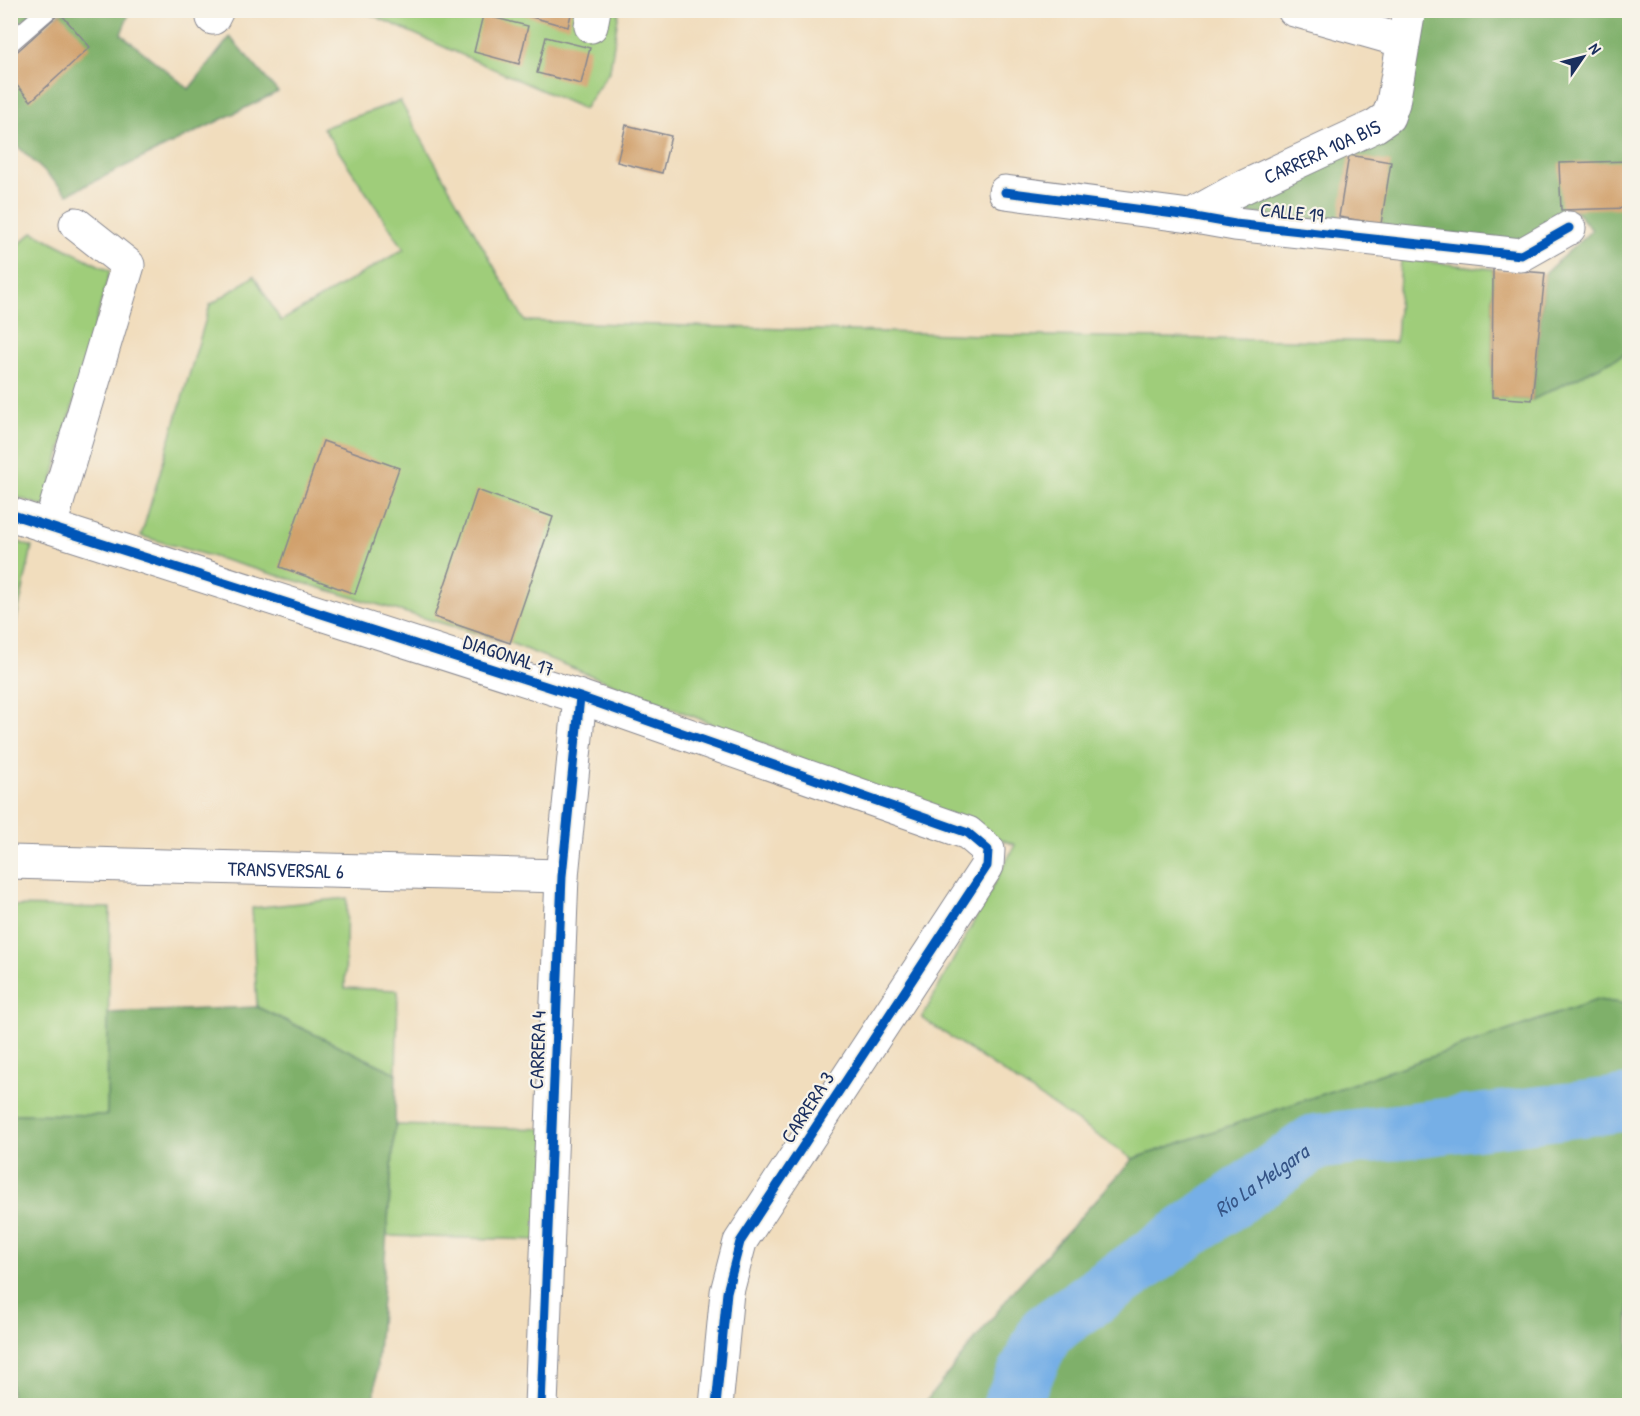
<svg xmlns="http://www.w3.org/2000/svg" width="1640" height="1416" font-family="'Patrick Hand',sans-serif">
<style>
.green{fill:#9fcd7a;stroke:#5d7e6c;stroke-width:1.5}
.forest{fill:#7fb06a;stroke:#4d7064;stroke-width:1.5}
.lines{fill:none;stroke-linecap:round;stroke-linejoin:round}
.river{stroke:#76afe6;stroke-width:56}
.building{fill:#d1a16d}
.service-casing{stroke:#86868e;stroke-width:20}
.minor-casing{stroke:#86868e;stroke-width:35}
.service{stroke:#fff;stroke-width:18}
.minor{stroke:#fff;stroke-width:33}
.cycleway-casing{stroke:#f7f3e8;stroke-width:13}
.cycleway{stroke:#0057b8;stroke-width:9}
.labels{text-anchor:middle;dominant-baseline:central;stroke-width:4.5;stroke-linejoin:round;paint-order:stroke}
.street-label{font-size:20px;fill:#1b2f5e;stroke:#f7f3e8}
.water-label{font-size:21px;font-style:italic;fill:#365587;stroke:#f7f3e8}
</style>
<rect width="100%" height="100%" fill="#f7f3e8"/>
<filter id="ink" filterUnits="userSpaceOnUse"><feTurbulence type="fractalNoise" baseFrequency=".0167" numOctaves="2"/><feDisplacementMap in="SourceGraphic" scale="12" xChannelSelector="R" yChannelSelector="G"/><feConvolveMatrix kernelMatrix="1 2 1 2 8 2 1 2 1" color-interpolation-filters="sRGB"/></filter>
<filter id="wash" filterUnits="userSpaceOnUse"><feTurbulence type="fractalNoise" baseFrequency=".008" numOctaves="4" result="noise"/><feDisplacementMap in="SourceGraphic" scale="24" xChannelSelector="R" yChannelSelector="G"/><feGaussianBlur stdDeviation="1.35" result="paint"/><feColorMatrix in="noise" values="0 0 0 0 0 0 0 0 0 0 0 0 0 0 0 0 0 1.4 0 .05"/><feComposite in="paint" operator="in"/></filter>
<g filter="url(#wash)">
<rect width="100%" height="100%" fill="#f1ddbd"/>
<path class="green" d="M363,11H619L610,70L584,109Z
M400,101L525,321L982,335L1396,342L1401,259L1493,269L1492,397L1532,400L1629,352V1004L1597,1000L1133,1159L922,1018L1015,845L510,643L141,536L210,305L254,276L281,321L404,249L323,128Z
M33,232L110,271L45,507L11,495L10,252Z
M11,539L32,547L11,646L10,539Z
M347,898L345,988L398,990L396,1073L257,1007L252,908Z
M11,906L110,908L107,1115L11,1114Z
M395,1125L549,1129L540,1240L387,1236Z"/>
<path class="forest" d="M11,11H35L11,30Z
M73,11H130L121,34L189,89L230,37L278,92L68,194L11,140V59L60,13Z
M1421,11H1629V352L1532,400L1545,273L1592,230L1575,210L1520,241L1246,213L1245,197L1398,128Z
M1597,1000L1629,1004V1405H923L1016,1288L1133,1159Z
M257,1007L396,1073L395,1125L374,1405H11V1114L107,1115L108,1013Z"/>
<g class="lines">
<path class="river" id="s1" d="M1010,1406L1046,1331L1315,1142L1630,1103"/>
</g>
<g id="blocks">
<path class="building" d="M525,10H572L568,27L524,15Z
M60,13L90,47L31,101L10,78V58Z
M483,15L528,26L519,64L474,52Z
M546,37L590,48L581,84L537,73Z
M626,125L671,136L662,173L617,162Z
M1349,155L1391,162L1381,224L1339,217Z
M1630,161V208L1561,210L1559,163Z
M1493,269L1545,273L1532,400L1492,397Z
M323,441L399,468L355,594L280,567Z
M477,490L553,517L510,643L434,617Z"/>
</g>
</g>
<g filter="url(#ink)">
<use href="#blocks" fill-opacity="0" stroke="#86868e" stroke-width="1.5"/>
<g class="lines">
<g class="service-casing">
<path id="service" d="M10,43L48,10"/>
</g>
<g class="minor-casing">
<g id="minor">
<path d="M1294,10L1403,41"/>
<path d="M213,18L217,10"/>
<path d="M591,26L594,10"/>
<path d="M1005,192L1190,216L1235,224L1521,255L1569,228"/>
<path id="s2" d="M1190,216L1233,192L1375,126L1388,117L1393,103L1409,10"/>
<path d="M10,514L580,697L968,833L988,850L987,866L740,1242L727,1292L716,1406"/>
<path d="M50,526L128,265L76,224"/>
<path id="s3" d="M10,862L562,876"/>
<path d="M541,1406L562,876L580,697"/>
</g>
</g>
<use href="#service" class="service"/>
<use href="#minor" class="minor"/>
<g class="cycleway-casing">
<path id="cycleway" d="M1005,192L1190,216L1235,224L1521,255L1569,228
M10,514L580,697L968,833L988,850L987,866L740,1242L727,1292L716,1406
M541,1406L562,876L580,697"/>
</g>
<use href="#cycleway" class="cycleway"/>
</g>
</g>
<g class="labels">
<g class="street-label">
<text stroke="none"><textPath href="#s2" startOffset="147">CARRERA 10A BIS</textPath></text>
<text transform="translate(1292 212) rotate(6)">CALLE 19</text>
<text transform="translate(509 655) rotate(18)">DIAGONAL 17</text>
<text stroke="none"><textPath href="#s3" startOffset="276">TRANSVERSAL 6</textPath></text>
<text transform="translate(537 1050) rotate(-88)">CARRERA 4</text>
<text transform="translate(807 1107) rotate(-57)">CARRERA 3</text>
</g>
<g class="water-label">
<text stroke="none"><textPath href="#s1" startOffset="346">Río La Melgara</textPath></text>
</g>
</g>
<rect width="1640" height="1416" fill="none" stroke="#f7f3e8" stroke-width="36"/>
<g transform="translate(1583 57) rotate(55)" stroke="#f7f3e8" stroke-width="4.5" paint-order="stroke">
<path d="M0-4.5L10 22L0 15L-10 22Z" fill="#1b2f5e"/>
<text y="-9" font-size="16" font-weight="bold" text-anchor="middle" fill="#1b2f5e">N</text>
</g>
</svg>
